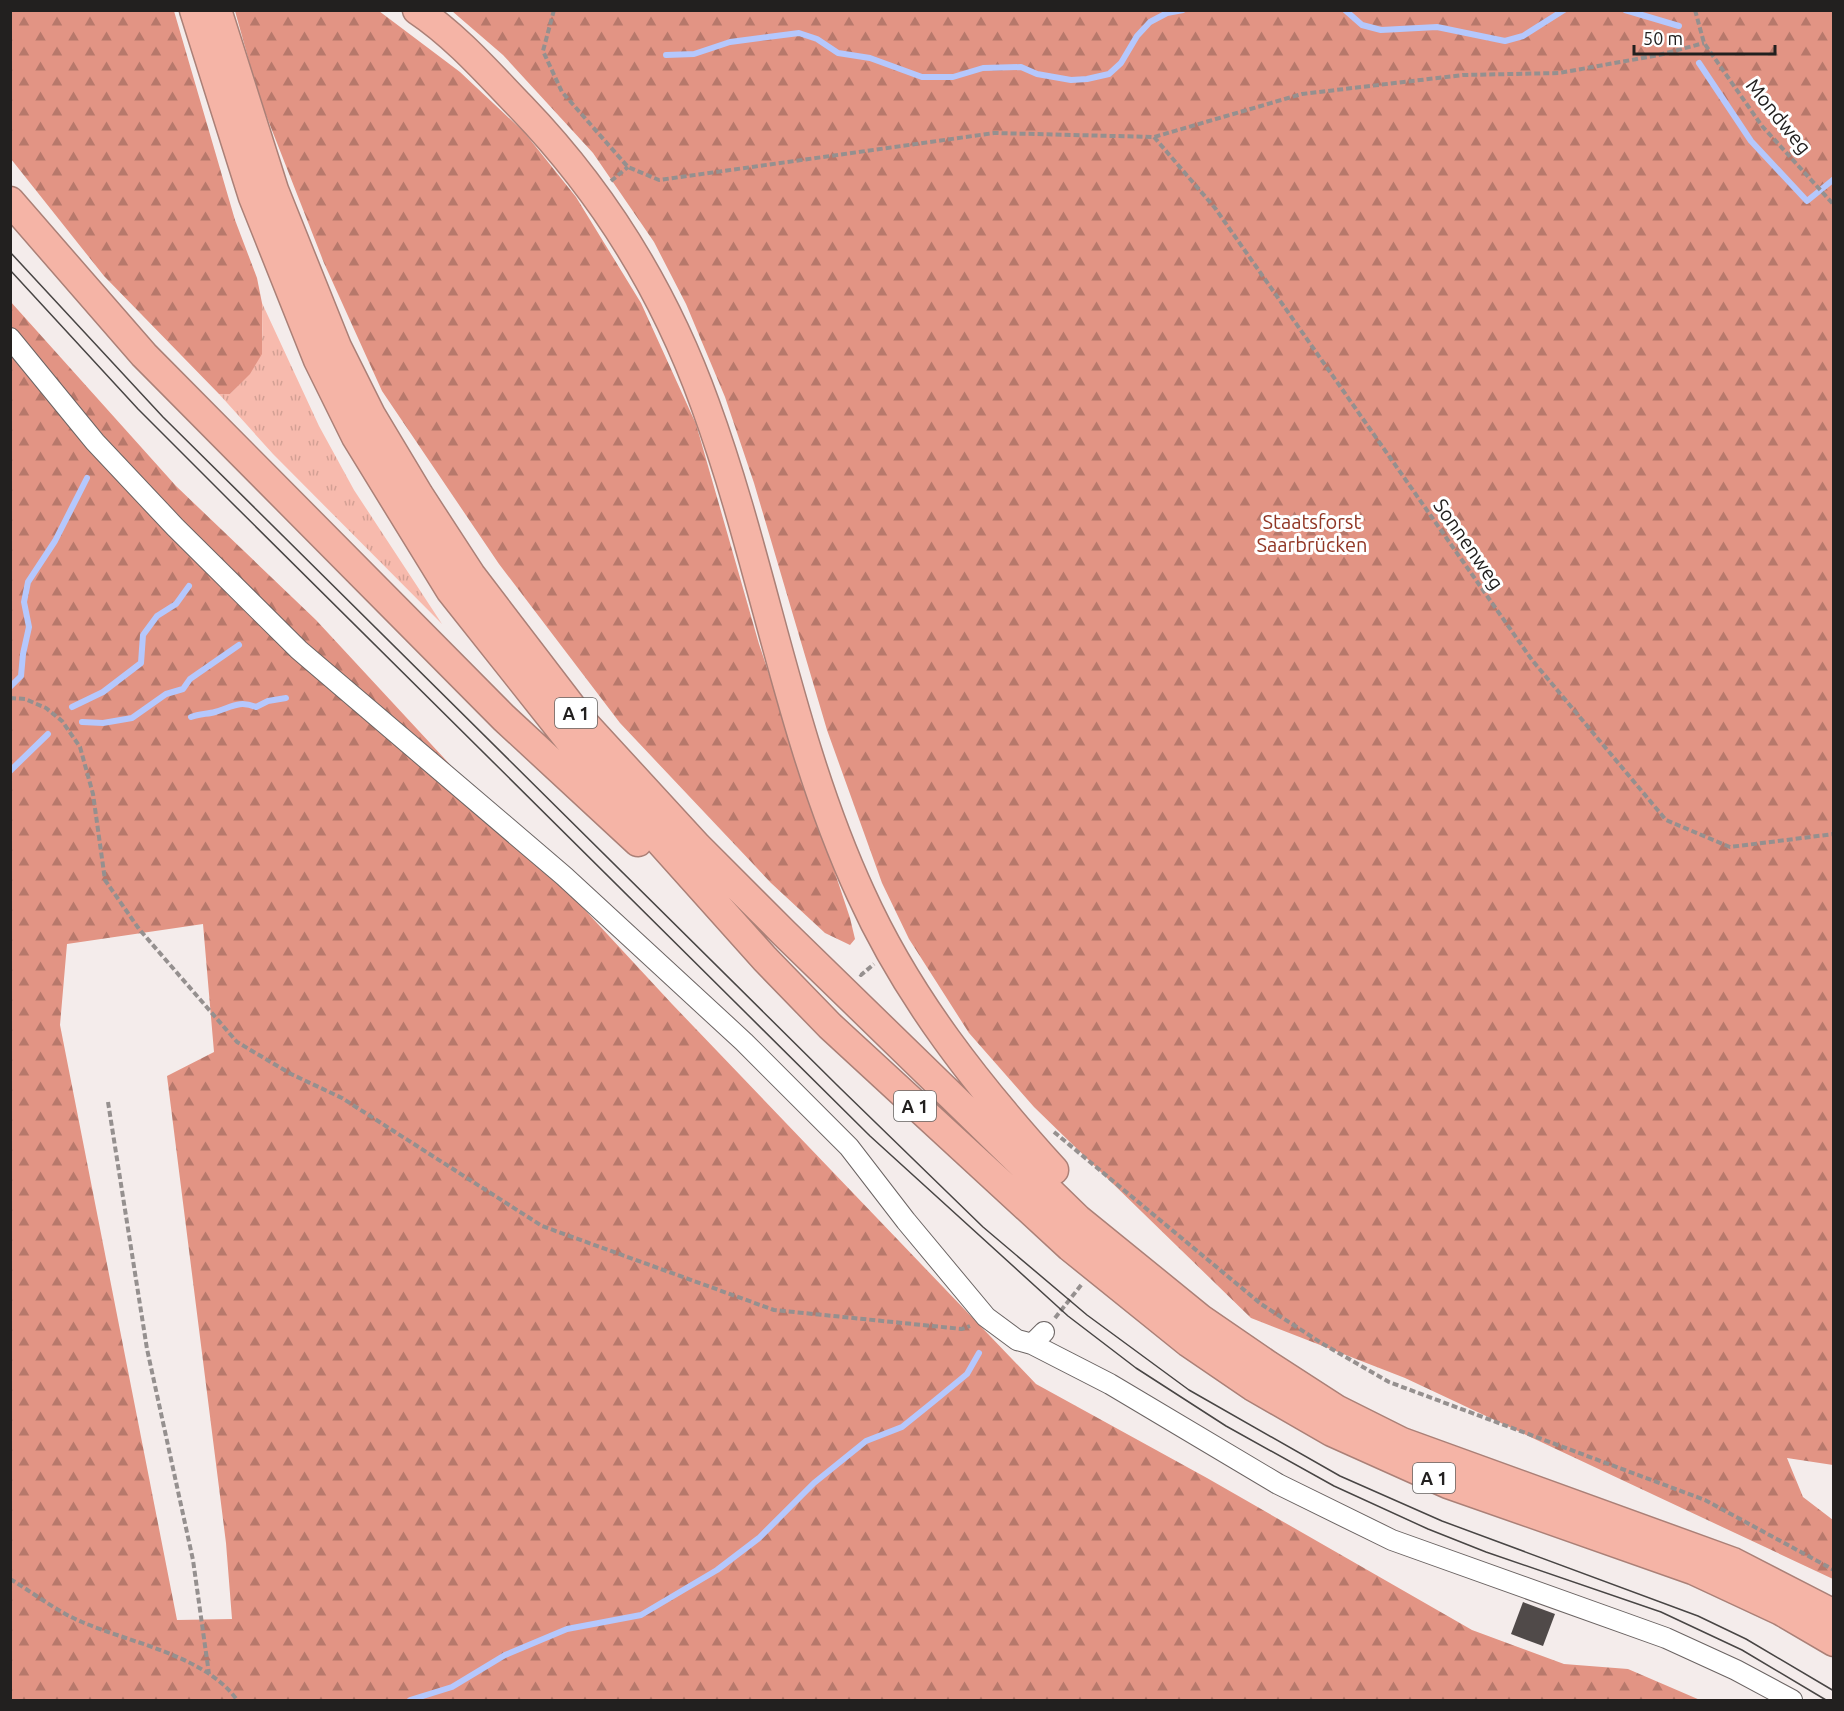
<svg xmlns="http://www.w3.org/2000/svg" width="1844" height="1711" font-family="Ubuntu,sans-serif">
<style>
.grass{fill:url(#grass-tufts)}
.forest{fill:url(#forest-firs);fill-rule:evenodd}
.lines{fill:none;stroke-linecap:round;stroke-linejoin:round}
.stream{stroke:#b5c8fd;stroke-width:6}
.building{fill:#504a49}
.minor-casing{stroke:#6b6463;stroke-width:22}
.highway-casing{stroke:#ab8077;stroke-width:31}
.path{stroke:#95908f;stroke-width:4;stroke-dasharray:6 3;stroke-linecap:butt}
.minor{stroke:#fff;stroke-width:20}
.highway{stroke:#f5b4a6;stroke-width:28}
.tram{stroke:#484544;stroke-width:1.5}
.labels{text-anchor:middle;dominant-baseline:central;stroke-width:6;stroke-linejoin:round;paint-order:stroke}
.shield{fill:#fff;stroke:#646362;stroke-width:1.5}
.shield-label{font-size:18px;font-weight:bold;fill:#22201f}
.street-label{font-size:20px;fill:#22201f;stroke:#fff}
.park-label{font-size:20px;fill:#913625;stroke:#fff}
</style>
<defs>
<pattern id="grass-tufts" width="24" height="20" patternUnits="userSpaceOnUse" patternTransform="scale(1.5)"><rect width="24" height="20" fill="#f7baad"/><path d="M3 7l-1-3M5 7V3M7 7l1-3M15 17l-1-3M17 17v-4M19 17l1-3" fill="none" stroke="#d3a094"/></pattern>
<pattern id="forest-firs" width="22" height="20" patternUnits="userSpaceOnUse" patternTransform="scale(1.5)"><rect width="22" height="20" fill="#e29484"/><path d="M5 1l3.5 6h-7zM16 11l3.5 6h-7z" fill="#b7786b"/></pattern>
</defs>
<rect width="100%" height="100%" fill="#f4eceb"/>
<path class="grass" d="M262,303L319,426L354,490L442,624L273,454L219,394H230C267,357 262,353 262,303Z"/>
<path class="forest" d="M10,11H174L235,220L257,278L262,303V354L250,374L230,394H219L104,276L11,159Z
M235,11H379L460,72L524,132L576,197L641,303L696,424L759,644L850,918L855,939L850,945L825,933L771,883L620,723L499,564L382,391L324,263L259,97Z
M452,11H1833V1465L1787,1458L1803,1497L1833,1520V1579L1405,1378L1251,1318L1034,1107L969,1033L909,939L882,883L827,730L754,483L725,397L686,304L654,242L593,153L503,55Z
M10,301L176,486L316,620L672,1004L1036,1384L1207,1478L1472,1630L1564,1664L1628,1669L1700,1700H11ZM203,924L214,1052L167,1076L226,1543L232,1619L177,1620L60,1025L67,944Z"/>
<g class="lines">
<path class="stream" d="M1345,10L1362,25L1381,30L1437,27L1505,41L1523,36L1564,10
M1625,10L1679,26
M666,55L694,54L730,42L799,33L817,39L838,53L870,58L922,77H953L983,68L1021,67L1037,74L1071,80L1087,79L1109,74L1121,63L1137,36L1150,22L1167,13L1183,10
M1699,63L1751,141L1807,201L1834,179
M10,687L21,676L23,654L29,627L24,602L28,582L55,541L87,478
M72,707L103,692L141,663L143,635L157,616L176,604L189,586
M191,717C199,714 208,714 215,712C232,707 239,700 256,707L268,701L286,698
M82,722L103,723L132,718L166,694L183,689L190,679L239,645
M10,771L48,734
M410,1700L452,1687L505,1655L567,1629L641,1615L717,1570L759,1538L814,1483L866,1441L902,1427L933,1402L967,1374L979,1353"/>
</g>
<path class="building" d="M1523,1602L1555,1614L1543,1646L1511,1634Z"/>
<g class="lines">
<g class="minor-casing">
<path id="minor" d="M10,338L95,442L175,527L299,650L564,876L744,1042L849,1147L906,1221L986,1317L1017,1340L1032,1344L1044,1332
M1032,1344L1110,1384L1278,1484L1392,1540L1666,1638L1736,1670L1792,1700"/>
</g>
<g class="highway-casing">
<path id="highway" d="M194,10L253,197L318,360L356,437L450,590L569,740L765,959L830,1026L1070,1247L1189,1343L1252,1386L1332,1432L1448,1484L1693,1570L1781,1611L1834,1642
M217,10L274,190L337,347L371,415L419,495L471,575L584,723L697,846L784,933L1078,1219L1201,1319L1268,1365L1336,1409L1402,1442L1733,1562L1834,1614
M417,10C456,36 489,74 521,107C603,192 665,293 705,404C764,565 789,738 861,894C908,998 978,1086 1054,1170
M10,201L144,355L504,718L638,842"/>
</g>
<path class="path" d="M554,10L543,51L562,92L628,167L659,180L994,133L1154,137L1302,94L1463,75L1559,73L1659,55L1704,43
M1695,10L1704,43L1762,126L1834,205
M1154,137L1215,208L1532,660L1666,820L1730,847L1834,834
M611,181L628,167
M10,698L25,699L46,708L62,721L80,747L93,794L105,880L139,929L237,1042L291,1074L342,1098L542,1226L774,1310L962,1329L970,1326
M860,974L861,975L874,964
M108,1102L147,1349L193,1560L209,1674
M1054,1132L1261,1304L1323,1344L1389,1382L1705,1500L1834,1570
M1055,1318L1082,1284
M10,1579C34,1593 57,1612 82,1622C131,1643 206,1656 237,1700"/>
<use href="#minor" class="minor"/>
<use href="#highway" class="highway"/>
<path class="tram" d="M10,252L163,417L840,1088L983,1227L1087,1315L1189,1390L1340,1476L1442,1521L1698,1616L1746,1639L1834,1691
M10,270L138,409L231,502L870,1136L1068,1316L1136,1368L1226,1426L1334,1486L1428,1529L1486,1552L1661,1612L1742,1650L1826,1700"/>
</g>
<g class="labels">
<g class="shield">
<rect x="555" y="698" width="42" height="30" rx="4.5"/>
<rect x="894" y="1091" width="42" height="30" rx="4.5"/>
<rect x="1413" y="1463" width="42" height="30" rx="4.5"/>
</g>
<g class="shield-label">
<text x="576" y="713">A 1</text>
<text x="915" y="1106">A 1</text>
<text x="1434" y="1478">A 1</text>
</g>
<g class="street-label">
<text transform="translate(1779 116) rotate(51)">Mondweg</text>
<text transform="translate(1469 544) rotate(55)">Sonnenweg</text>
</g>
<g class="park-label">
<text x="1312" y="521">Staatsforst<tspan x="1312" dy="23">Saarbrücken</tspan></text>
</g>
</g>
<rect width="1844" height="1711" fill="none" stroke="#22201f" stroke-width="24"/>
<path d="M1634 45v9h141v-9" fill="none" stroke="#22201f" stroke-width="3"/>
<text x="1643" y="45" font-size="18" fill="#22201f" stroke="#ffffff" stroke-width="4.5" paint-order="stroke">50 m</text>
</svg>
